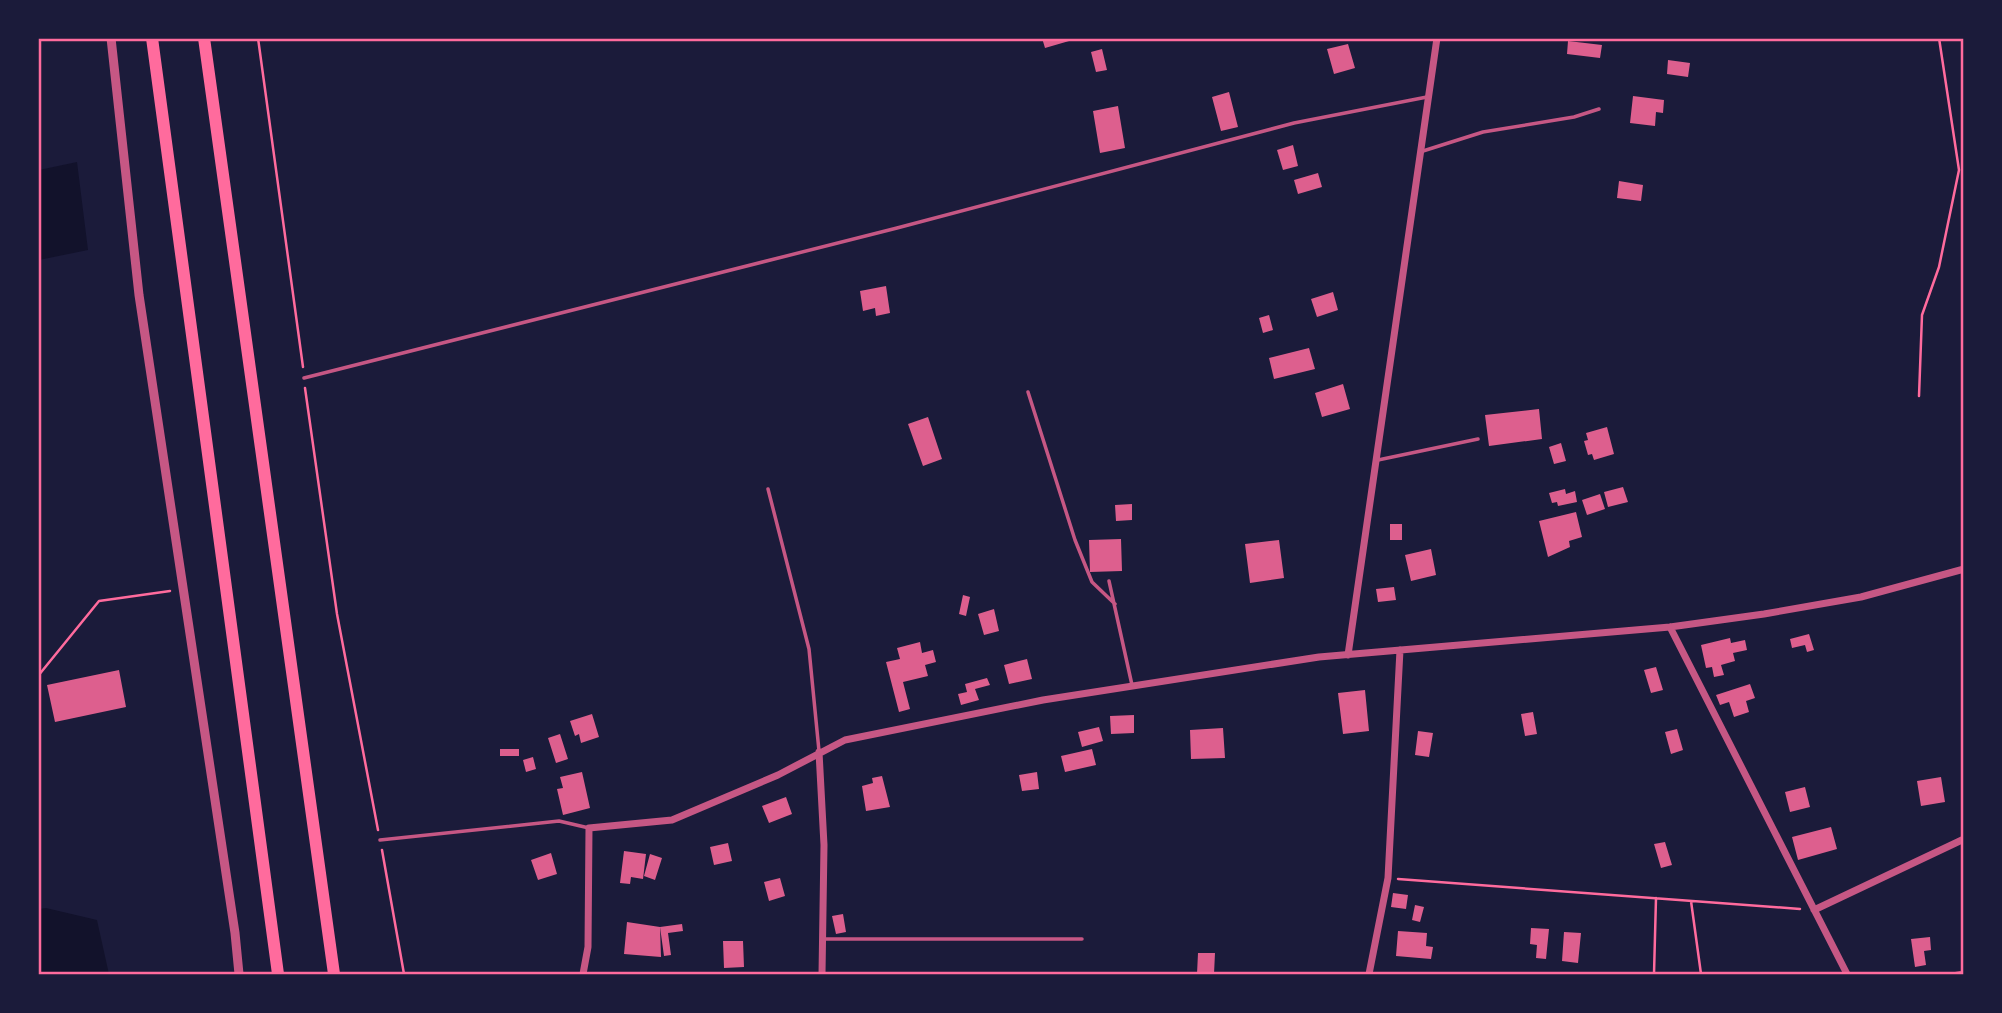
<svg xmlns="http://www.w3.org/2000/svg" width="2002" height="1013" font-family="Commissioner,sans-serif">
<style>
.water{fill:#12122b}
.building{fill:#dd5f8e}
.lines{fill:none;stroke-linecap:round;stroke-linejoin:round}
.path{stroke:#ff6b9d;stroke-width:2.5}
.service{stroke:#c65784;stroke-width:3.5}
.minor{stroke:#c65784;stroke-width:7}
.tertiary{stroke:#c65784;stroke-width:9}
.trunk{stroke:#ff6b9d;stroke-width:12}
.neatline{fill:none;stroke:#ff6b9d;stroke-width:2.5}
</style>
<rect width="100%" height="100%" fill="#1b1b3a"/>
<path class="water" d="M77,162L88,250L39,260V170Z
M46,908L97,920L109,974H39V909Z"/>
<path class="building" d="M1042,38H1076V39L1045,48Z
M1568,41L1602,45L1600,58L1567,54Z
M1348,44L1355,68L1334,74L1327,49Z
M1102,49L1107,70L1096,72L1091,52Z
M1668,60L1690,63L1688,77L1667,74Z
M1229,92L1238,127L1221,131L1212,97Z
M1633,96L1664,100L1663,113L1656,112L1655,126L1630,123Z
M1118,106L1125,148L1100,153L1093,111Z
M1293,145L1298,166L1283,170L1277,150Z
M1318,173L1322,187L1298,194L1294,180Z
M1619,181L1643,185L1641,201L1617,198Z
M886,286L890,313L876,316L875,308L863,311L860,291Z
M1333,292L1338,310L1317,317L1311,299Z
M1269,315L1273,330L1263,333L1259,318Z
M1309,348L1315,369L1274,379L1269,358Z
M1343,384L1350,409L1322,417L1315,393Z
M1539,409L1542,439L1489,446L1485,415Z
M928,417L942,459L923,466L908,424Z
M1607,427L1614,454L1594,460L1592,454L1588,455L1584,441L1588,440L1586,433Z
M1561,443L1566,461L1554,464L1549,447Z
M1623,487L1628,502L1608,507L1604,492Z
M1565,489L1566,494L1575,491L1577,502L1558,506L1557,502L1552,503L1549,493Z
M1600,494L1605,509L1587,515L1582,500Z
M1132,504V520L1116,521L1115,505Z
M1576,512L1582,537L1569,541L1570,547L1548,557L1539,521Z
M1390,524H1402V540H1390Z
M1121,539L1122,571L1090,572L1089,540Z
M1279,540L1284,578L1250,583L1245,544Z
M1431,549L1436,575L1411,581L1405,555Z
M1394,587L1396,600L1378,602L1376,589Z
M963,595L970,597L966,616L959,614Z
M994,609L999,631L984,635L978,614Z
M1809,634L1814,650L1807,652L1805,645L1792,648L1790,639Z
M1730,638L1731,643L1745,640L1747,650L1733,653L1735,661L1721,665L1724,675L1714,677L1712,667L1706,668L1701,645Z
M920,642L922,653L933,650L936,662L925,665L928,676L903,682L910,709L899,712L886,662L900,659L897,648Z
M1027,659L1032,679L1009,684L1004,665Z
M1656,667L1663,690L1651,693L1644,670Z
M119,670L126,707L55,722L47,685Z
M987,678L990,685L975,689L979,700L961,705L958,694L967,692L965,684Z
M1750,684L1755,698L1746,701L1749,712L1734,717L1729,702L1720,705L1716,695Z
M1365,690L1369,731L1343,734L1338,693Z
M1533,712L1537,734L1525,736L1521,714Z
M592,714L599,737L581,743L579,734L575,736L570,721Z
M1134,715V733L1111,734L1110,716Z
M1099,727L1103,741L1082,747L1078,732Z
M1223,728L1225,758L1191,759L1190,730Z
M1677,729L1683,750L1671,754L1665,732Z
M1418,731L1433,733L1429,757L1415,755Z
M560,734L568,759L556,763L548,738Z
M500,749H519V756H500Z
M1092,749L1096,765L1065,772L1061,756Z
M533,757L536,769L526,772L523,760Z
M582,772L590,808L563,815L557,789L563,788L560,777Z
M1037,772L1039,789L1022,791L1019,775Z
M882,776L890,807L866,811L862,786L873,783L872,778Z
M1941,777L1945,802L1921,806L1917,781Z
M1805,787L1810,807L1790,812L1785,792Z
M786,797L792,814L769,823L762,806Z
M1831,827L1837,849L1798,860L1792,837Z
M1665,842L1672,865L1661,868L1654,844Z
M728,843L732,861L714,865L710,847Z
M624,851L646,854L643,879L631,877L630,884L620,883Z
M551,853L557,874L538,880L531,860Z
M650,854L662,858L655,880L644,876Z
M780,878L785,896L769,901L764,882Z
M1393,893L1408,895L1406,909L1391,907Z
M1415,905L1424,907L1420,922L1412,920Z
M843,914L846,932L836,934L832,916Z
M627,922L660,927L682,924L683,931L668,933L671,955L664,956L660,927L661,957L624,954Z
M1531,928L1549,929L1546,959L1536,958L1537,945L1530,944Z
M1398,931L1427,933L1426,946L1433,947L1431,959L1396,956Z
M1564,932L1581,933L1578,963L1562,961Z
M1930,937L1931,950L1924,951L1926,965L1915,967L1911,939Z
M723,941H743L744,967L724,968Z
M1198,953H1215L1214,974H1197Z"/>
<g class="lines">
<path class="path" d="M258,38L303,367
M305,388L337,614L378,830
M1919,396L1922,315L1939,267L1959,170L1939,38
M38,676L99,601L170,591
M382,850L404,974
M1398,879L1800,909
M1691,901L1701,974
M1654,974L1656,898"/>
<path class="service" d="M1423,151L1483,132L1574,117L1599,109
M304,378L897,228L1294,123L1427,97
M1028,392L1075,540L1092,582L1115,604
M1378,460L1478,439
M768,489L809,649L819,751
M1109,581L1132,685
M380,840L559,821L589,828
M823,939H1082
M1954,974L1964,972"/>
<path class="minor" d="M1670,627L1847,974
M1348,655L1437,38
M819,752L824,845L822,974
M1814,910L1964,839
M583,974L588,947L589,828L672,820L778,775L845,740L1043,700L1319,657L1670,627L1764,614L1861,597L1964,569
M1369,974L1388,878L1400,650"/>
<path class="tertiary" d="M111,38L139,295L235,933L239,974"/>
<path class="trunk" d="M152,38L278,974
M204,38L334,974"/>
</g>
<rect width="2002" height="1013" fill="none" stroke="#1b1b3a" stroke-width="80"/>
<rect x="40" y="40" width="1922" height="933" class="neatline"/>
</svg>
